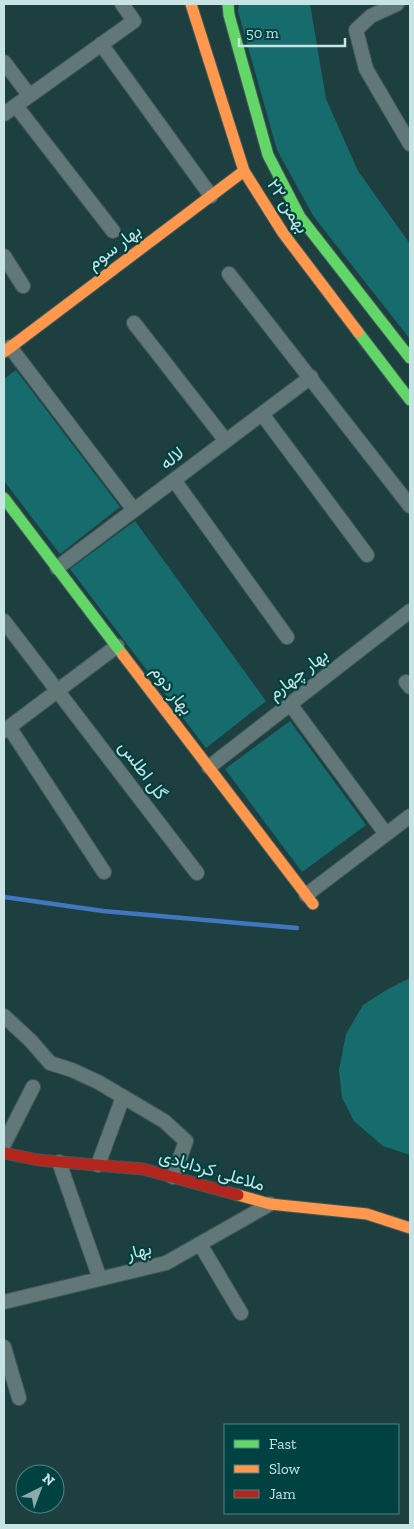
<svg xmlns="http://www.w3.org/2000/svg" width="414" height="1529" font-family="'Zilla Slab',Vazirmatn,serif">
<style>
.green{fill:#166c6d}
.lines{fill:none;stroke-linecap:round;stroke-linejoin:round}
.stream{stroke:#3f78bf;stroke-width:4.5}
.street-casing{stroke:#41595a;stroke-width:16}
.fast-casing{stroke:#41595a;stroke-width:13}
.slow-casing{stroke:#41595a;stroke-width:13}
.jam-casing{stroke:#41595a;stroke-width:13}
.street{stroke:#627778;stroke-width:14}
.fast{stroke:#63d668;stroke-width:11}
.slow{stroke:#ff974d;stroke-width:11}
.jam{stroke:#b3261e;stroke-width:11}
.labels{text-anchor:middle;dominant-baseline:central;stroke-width:4.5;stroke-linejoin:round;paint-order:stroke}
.street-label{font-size:18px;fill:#c7e3e3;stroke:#004142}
</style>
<rect width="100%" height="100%" fill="#1e3f3f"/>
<path class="green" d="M239,4H310L326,99L358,171L410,244V339L314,217L277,150L238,11Z
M16,370L120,507L60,554L4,481V379Z
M135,521L266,701L206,748L70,569Z
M290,721L366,825L302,872L225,769Z
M410,978V1155L383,1146L354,1121L342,1098L339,1070L346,1034L363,1005L388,989Z"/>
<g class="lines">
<path class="stream" d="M4,897L103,911L297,928"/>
<g class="street-casing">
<path id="street" d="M397,4L371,16L356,30L366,69L410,144
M101,44L211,196
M4,62L29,95
M16,106L113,231
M4,114L134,21L122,4
M4,256L23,286
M229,274L410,506
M134,323L226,441
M10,347L134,510
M262,414L367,555
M174,480L287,637
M57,568L311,377
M4,621L197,873
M406,682L410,687
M290,704L386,834
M9,727L104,872
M4,731L117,646
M209,767L410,611
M306,895L410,816
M4,1016L31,1041L50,1063L72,1070L98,1082L164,1121L186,1141L173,1177
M4,1144L33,1087
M59,1162L100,1279
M98,1165L123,1097
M200,1244L241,1313
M4,1302L166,1263L270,1204
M4,1347L19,1398"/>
</g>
<g class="fast-casing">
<path id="fast" d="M228,4L229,15L268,155L300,217L410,358
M358,332L410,400
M4,498L123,655"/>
</g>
<g class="slow-casing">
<path id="slow" d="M191,4L244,171L283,233L358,332
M4,352L244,171
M123,655L313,904
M238,1195L270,1204L367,1214L410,1228"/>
</g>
<g class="jam-casing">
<path id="jam" d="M4,1153L38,1160L143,1169L238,1195"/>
</g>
<use href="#street" class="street"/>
<use href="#fast" class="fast"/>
<use href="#slow" class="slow"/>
<use href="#jam" class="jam"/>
</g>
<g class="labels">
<g class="street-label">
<text transform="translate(288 206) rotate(57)">۲۲ بهمن</text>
<text transform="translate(114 247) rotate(-37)">بهار سوم</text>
<text transform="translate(172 458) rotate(-37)">لاله</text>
<text transform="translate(298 674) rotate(-38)">بهار چهارم</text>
<text transform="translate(172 690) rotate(53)">بهار دوم</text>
<text transform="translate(143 770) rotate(53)">گل اطلس</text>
<text transform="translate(212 1170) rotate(16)">ملاعلی کردابادی</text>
<text transform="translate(139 1251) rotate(-14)">بهار</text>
</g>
</g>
<rect width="414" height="1529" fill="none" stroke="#c7e3e3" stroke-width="10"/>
<rect x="224" y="1424" width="175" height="90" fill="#004142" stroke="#508282"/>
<rect x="234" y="1440" width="25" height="8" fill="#63d668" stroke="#508282"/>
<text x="269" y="1449" font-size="15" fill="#c7e3e3">Fast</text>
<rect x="234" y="1465" width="25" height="8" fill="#ff974d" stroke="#508282"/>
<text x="269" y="1474" font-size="15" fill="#c7e3e3">Slow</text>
<rect x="234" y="1490" width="25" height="8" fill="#b3261e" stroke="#508282"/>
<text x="269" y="1499" font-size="15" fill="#c7e3e3">Jam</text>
<g transform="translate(40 1489) rotate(42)"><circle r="24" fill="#004142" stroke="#508282"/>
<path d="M0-4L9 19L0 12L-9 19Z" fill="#8caaaa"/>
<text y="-8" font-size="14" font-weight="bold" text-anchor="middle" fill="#c7e3e3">N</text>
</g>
<path d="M239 38v8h106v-8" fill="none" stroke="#c7e3e3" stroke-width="2.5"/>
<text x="246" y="38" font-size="15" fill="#c7e3e3" stroke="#004142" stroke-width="4" paint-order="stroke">50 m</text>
</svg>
